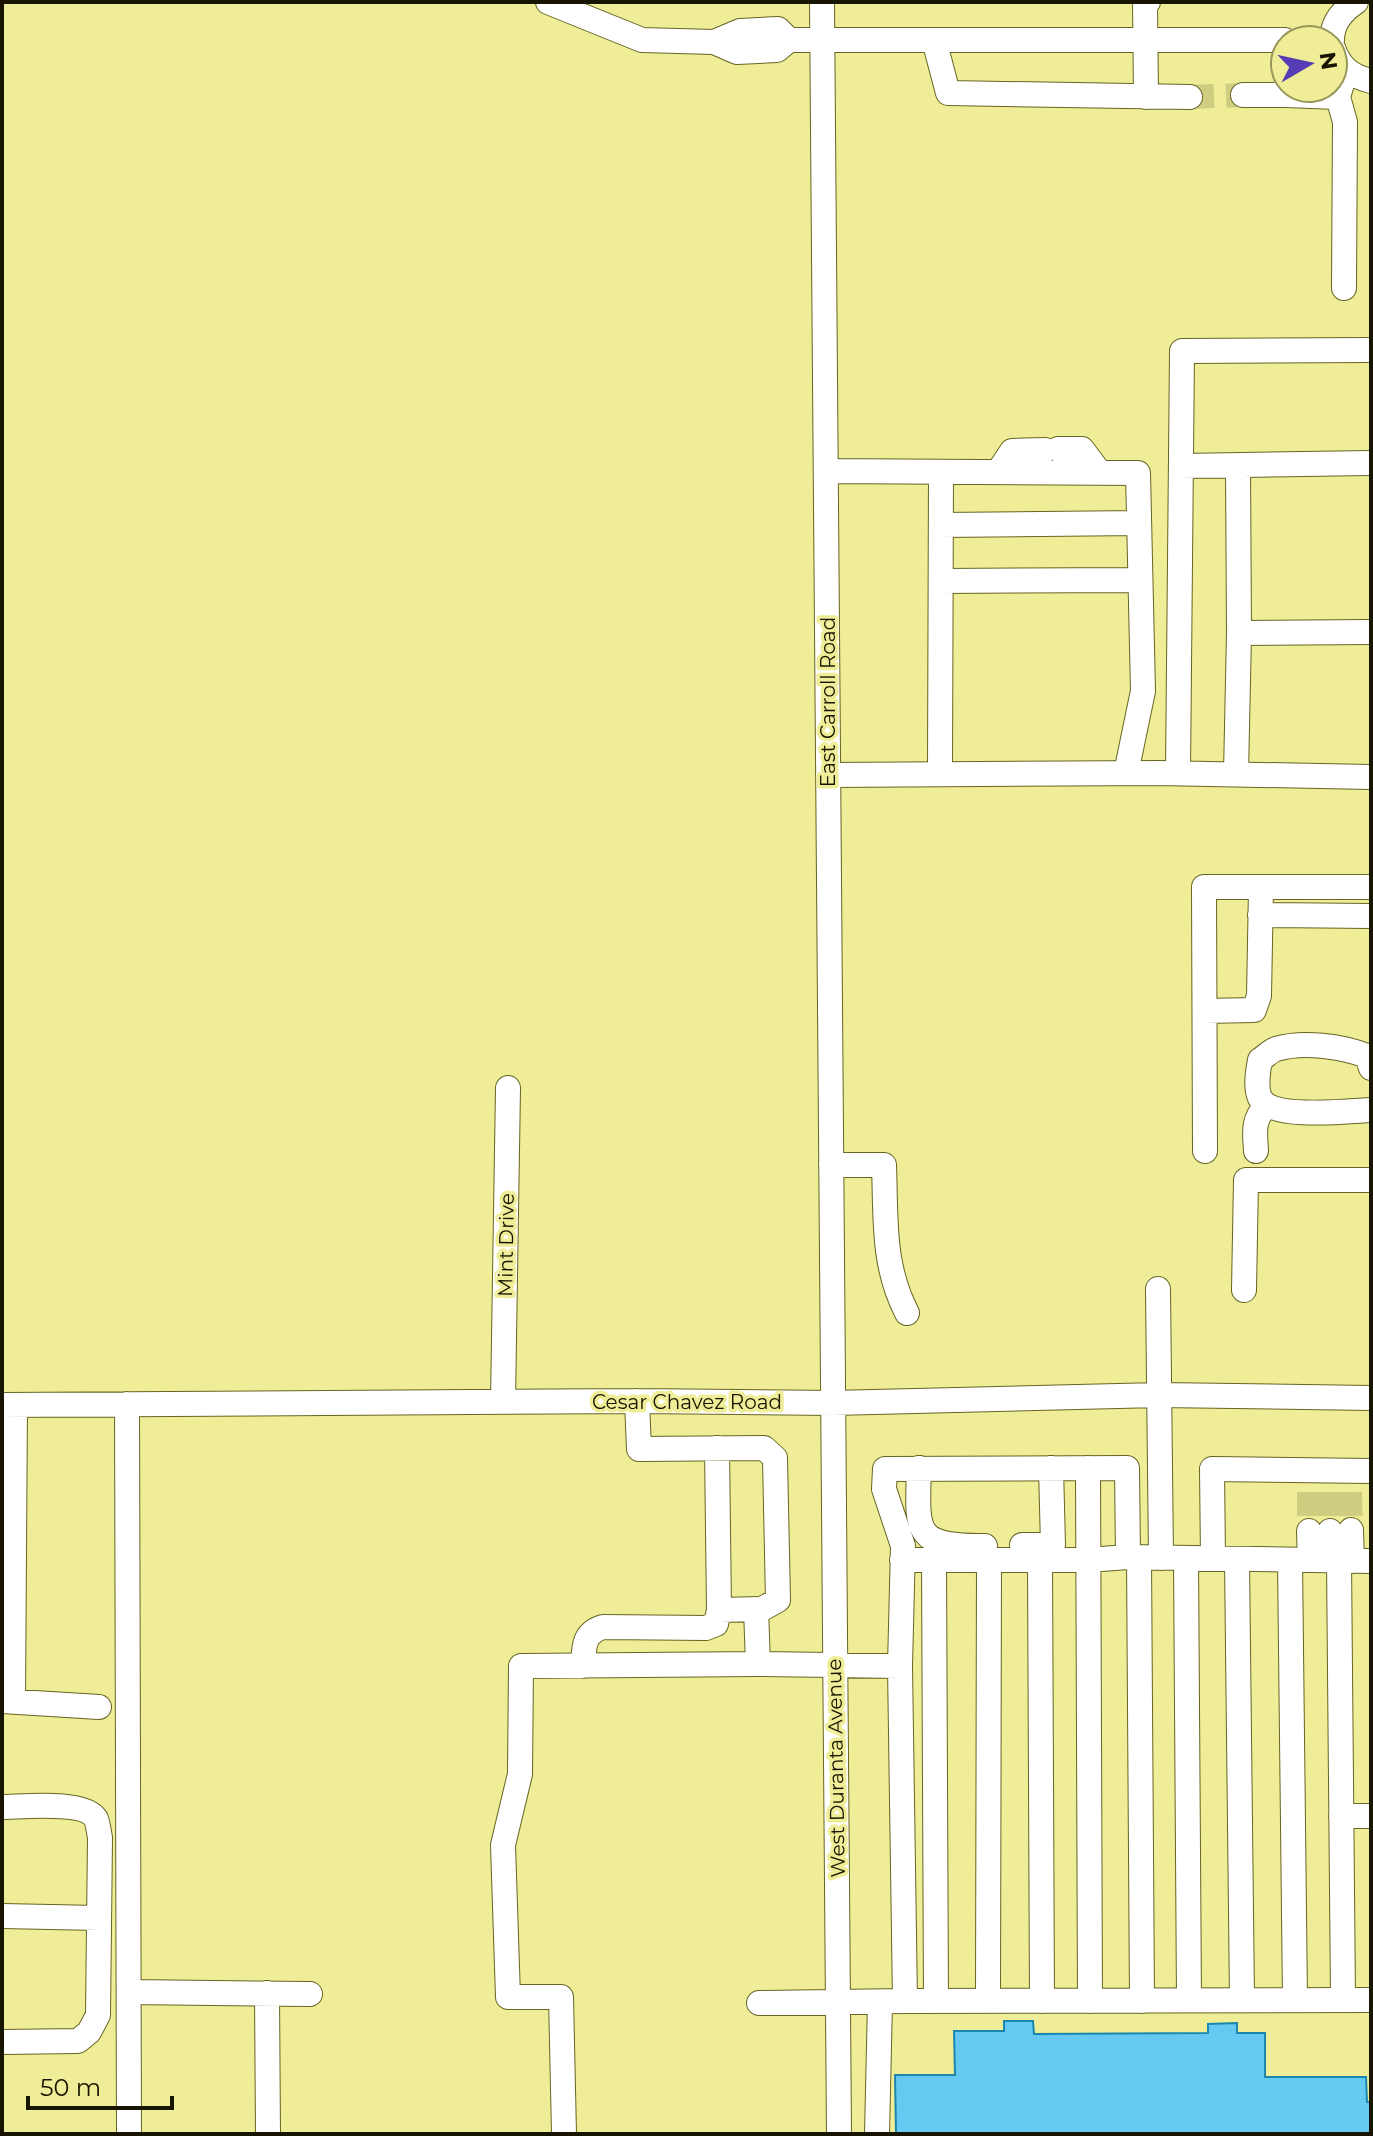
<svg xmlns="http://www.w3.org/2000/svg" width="1373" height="2136" font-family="Montserrat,sans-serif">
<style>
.building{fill:#65c9f1;stroke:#1a88ae;stroke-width:2}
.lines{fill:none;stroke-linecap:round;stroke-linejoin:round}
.minor-tunnel{stroke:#cfcd80;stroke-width:24;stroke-dasharray:24 12;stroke-linecap:butt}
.minor-casing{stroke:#676424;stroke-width:26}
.minor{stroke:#fff;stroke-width:24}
.labels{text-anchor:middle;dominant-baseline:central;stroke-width:7;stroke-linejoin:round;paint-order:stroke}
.street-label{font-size:20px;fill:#171500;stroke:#efed97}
</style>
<rect width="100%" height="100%" fill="#efed97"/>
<path class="building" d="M1004,2021H1033L1034,2034L1208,2033V2024L1237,2023V2033H1265V2077H1366L1367,2102H1371V2134H896L895,2075H955L954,2031H1004Z"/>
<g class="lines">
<path class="minor-tunnel" d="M1190,97L1243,95
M1309,1492V1531
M1330,1492V1531
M1350,1492L1351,1530"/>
<g class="minor-casing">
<path id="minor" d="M548,2L642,40L714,42L737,52L777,50L789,40H1285
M822,2L839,2134
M934,40L948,93L1190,97
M1332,40C1332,23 1342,11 1356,2
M714,42L740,31L778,29L789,40
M1333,48C1340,68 1351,76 1371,81
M1243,95H1285V88
M1285,95L1338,97
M1146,97L1145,2H1148
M1344,288L1345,122L1338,97L1346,70
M1058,449H1082L1100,473
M1181,466L1371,463
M826,471L1138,473L1143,691L1126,773
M998,472L1012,451L1045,450
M941,525L1139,523
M941,581L1139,580
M1239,633L1371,632
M1178,773L1182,351L1371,350
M940,774L941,472
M1236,774L1239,633L1238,466
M828,775L1159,773L1371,777
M1260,915L1371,916
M1205,1011L1254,1010L1259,996L1261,888
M1371,1068L1367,1056C1341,1046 1303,1041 1276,1049C1270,1051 1265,1057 1260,1060C1258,1071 1255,1087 1260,1098C1272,1120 1349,1111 1371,1110
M1205,1151L1204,887H1371
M1256,1151C1255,1131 1252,1122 1266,1105
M831,1165H884C886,1218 882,1265 907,1313
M1158,1289L1161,1558
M1244,1290L1246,1180H1371
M637,1401L639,1449L764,1448L775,1458L778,1600L762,1609L719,1610L717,1448
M503,1402L508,1088
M127,1404L129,2134
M2,1405L637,1401L833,1403L1159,1395L1371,1398
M919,1468C917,1532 913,1547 985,1546
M1088,1468L1090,2001
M1351,1530L1352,1561
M1309,1531L1310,1560
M1022,1545H1053L1051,1468
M1139,1557L1142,2001
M1186,1558L1189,2000
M1213,1558L1212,1469L1371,1471
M1237,1559L1242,2000
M902,1560H1088L1128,1557L1371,1561
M934,1560L936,2001
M1040,1560L1042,2001
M1290,1560L1295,2000
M1329,1560L1330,1531
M1339,1560L1343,2000
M756,1609L758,1664
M583,1666C584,1647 583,1633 603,1627L706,1628L716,1624L719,1610
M900,1666L903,1546L884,1489L885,1469L1127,1468L1128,1557
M2,1701L99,1707
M13,1701L15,1405
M2,1807C22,1807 85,1800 96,1819C98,1824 99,1832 100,1838L98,2015L89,2032L78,2041L2,2042
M1341,1816H1371
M2,1916L99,1918
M129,1992L310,1994
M267,1993L268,2134
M905,2001L1371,2000
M988,2001L989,1560
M564,2134L561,1997H508L503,1845L520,1774L521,1666L758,1664L900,1666L905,2001L759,2003
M877,2134L880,2002"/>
</g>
<use href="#minor" class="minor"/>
</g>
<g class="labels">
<g class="street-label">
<text transform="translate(828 702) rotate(-90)">East Carroll Road</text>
<text transform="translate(506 1245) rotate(-89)">Mint Drive</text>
<text x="687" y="1402">Cesar Chavez Road</text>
<text transform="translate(836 1768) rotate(-91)">West Duranta Avenue</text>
</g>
</g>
<rect width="1373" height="2136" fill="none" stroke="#171500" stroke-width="8"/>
<g transform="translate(1309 64) rotate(81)"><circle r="38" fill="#efed97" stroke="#99975b" stroke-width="2"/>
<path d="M0-6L14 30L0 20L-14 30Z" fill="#573db5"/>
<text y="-12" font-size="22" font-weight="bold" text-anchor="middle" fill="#171500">N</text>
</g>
<path d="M28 2096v12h144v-12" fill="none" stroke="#171500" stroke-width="4"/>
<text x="40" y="2096" font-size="24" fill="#171500" stroke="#efed97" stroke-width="6" paint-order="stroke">50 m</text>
</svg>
